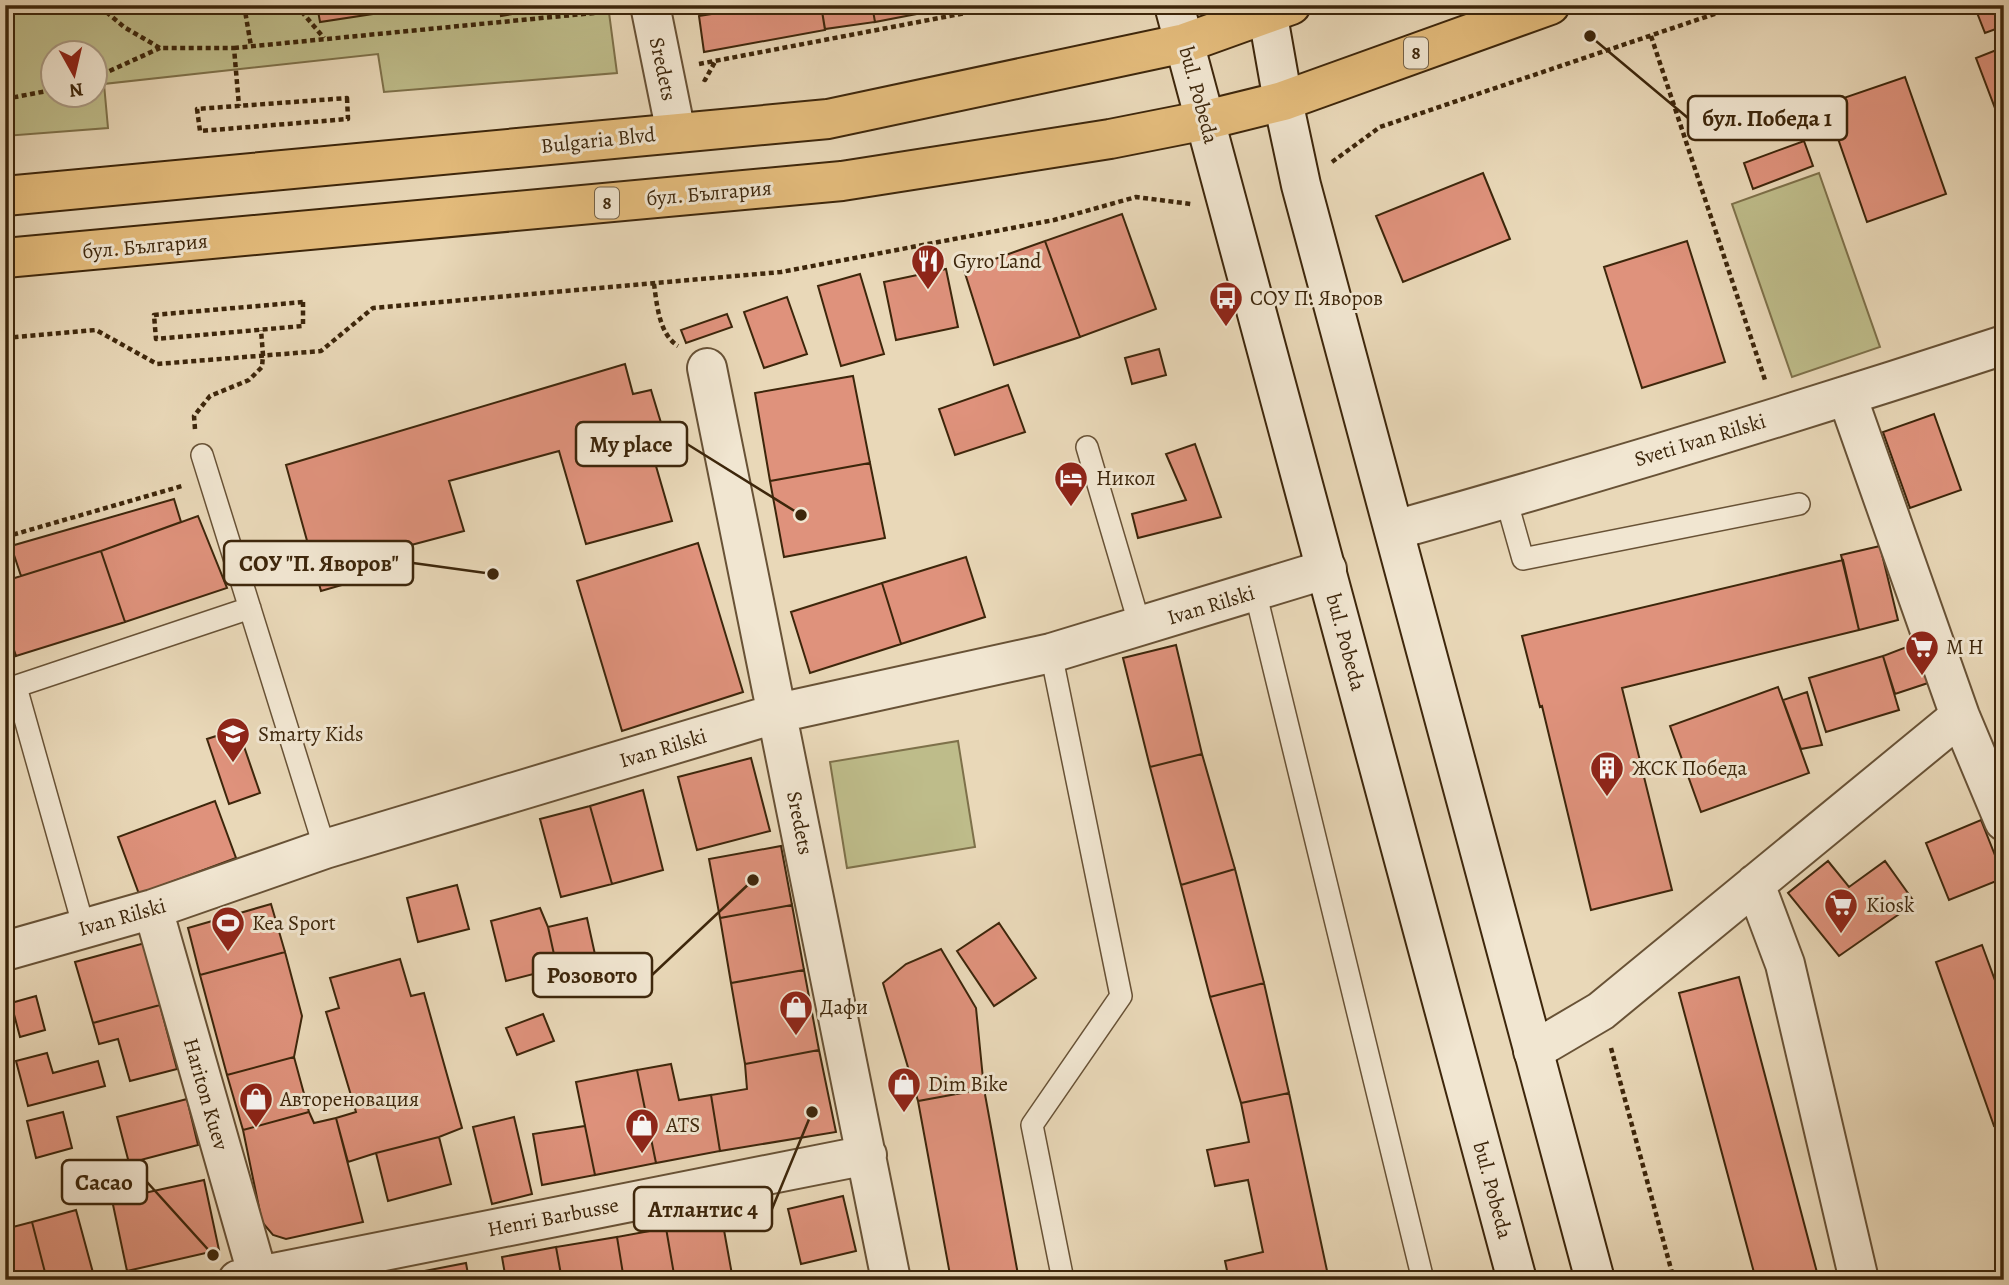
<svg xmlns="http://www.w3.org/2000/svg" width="2009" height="1285" font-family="Alegreya,serif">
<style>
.green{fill:#bebc8a;stroke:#7e714a;stroke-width:2;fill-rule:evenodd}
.building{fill:#df927c;stroke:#3d260b;stroke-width:2}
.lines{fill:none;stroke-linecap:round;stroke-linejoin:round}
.service-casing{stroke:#685236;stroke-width:24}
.minor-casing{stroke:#685236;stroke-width:42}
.secondary-casing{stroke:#3d260b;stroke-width:42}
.primary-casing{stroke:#3d260b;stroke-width:42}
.path{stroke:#3d260b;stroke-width:4.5;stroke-dasharray:5 3.5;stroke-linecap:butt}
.service{stroke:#f1e6d1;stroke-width:21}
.minor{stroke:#f1e6d1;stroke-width:38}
.secondary{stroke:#f1e6d1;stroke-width:38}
.primary{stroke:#e4bc7c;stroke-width:38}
.labels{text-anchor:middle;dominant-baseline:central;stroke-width:6;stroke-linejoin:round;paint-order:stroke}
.shield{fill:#f1e6d1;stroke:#736046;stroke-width:2}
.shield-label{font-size:19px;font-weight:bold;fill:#3d260b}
.street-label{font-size:21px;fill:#3d260b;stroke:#f1e6d1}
.poi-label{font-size:21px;fill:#3d260b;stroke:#f1e6d1;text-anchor:start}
.leader{fill:none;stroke:#3d260b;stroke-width:2.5}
.callout-dot{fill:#3d260b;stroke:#f1e6d1;stroke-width:2.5}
.callout{fill:#f1e6d1;stroke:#3d260b;stroke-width:2.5}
.callout-label{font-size:23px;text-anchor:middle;font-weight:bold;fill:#3d260b}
</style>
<rect width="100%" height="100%" fill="#e9d8b8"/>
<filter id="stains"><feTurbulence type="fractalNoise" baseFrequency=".00286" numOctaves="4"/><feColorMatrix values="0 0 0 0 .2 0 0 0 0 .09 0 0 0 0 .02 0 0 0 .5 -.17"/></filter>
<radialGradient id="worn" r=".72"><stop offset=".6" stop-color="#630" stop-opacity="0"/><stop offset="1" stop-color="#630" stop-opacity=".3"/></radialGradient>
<path class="green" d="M5,5H608L617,73L384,92L378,54L104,84L108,128L5,136ZM52,52H94V94H52Z
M1819,173L1880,347L1792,377L1732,204Z
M958,741L975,847L847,868L830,762Z"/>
<path class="building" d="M317,5H432L320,22Z
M499,5H567L501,16Z
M769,5H821L825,30L704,52L699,16Z
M821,5H872L875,22L825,29Z
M872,5H952L953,7L875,22Z
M1974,5H2004V26L1985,33Z
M2004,47V122L2001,124L1976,58Z
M1905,77L1946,194L1867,222L1826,104Z
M1804,141L1813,166L1753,189L1744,163Z
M1483,173L1510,239L1403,282L1376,216Z
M1122,214L1156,309L1080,337L1045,241Z
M1045,241L1080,337L994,365L964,270Z
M1687,241L1725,362L1642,388L1604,267Z
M946,269L958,327L896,340L884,282Z
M860,274L884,354L841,366L818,286Z
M787,297L807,354L764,368L744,312Z
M727,314L732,327L686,343L681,330Z
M1159,349L1166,375L1132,384L1125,358Z
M625,364L633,394L651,390L665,436L649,442L672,521L586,544L559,451L449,481L464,531L381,553L387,572L321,591L286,465Z
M853,376L870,463L770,481L755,393Z
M1008,385L1025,432L955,455L939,409Z
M1934,414L1961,490L1910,508L1883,432Z
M1195,444L1221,517L1138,538L1132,514L1186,500L1166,454Z
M870,463L885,538L784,557L770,481Z
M174,499L181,522L101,551L21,576L11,546Z
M198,516L227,588L125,622L101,551Z
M698,543L743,692L622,731L577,581Z
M1880,546L1898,620L1859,630L1841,555Z
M101,551L125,622L16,656L5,623V581Z
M966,557L985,617L901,644L882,583Z
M1843,560L1859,630L1622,688L1672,890L1591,910L1542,706L1540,707L1522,636Z
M882,583L901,644L810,673L791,612Z
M5,623L16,656L5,659Z
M1917,643L1931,682L1895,694L1883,656Z
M1176,645L1202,754L1150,767L1123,658Z
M1883,656L1899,710L1826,732L1809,678Z
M1778,687L1809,773L1701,812L1670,726Z
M1807,692L1822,745L1801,749L1783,700Z
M238,729L260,793L229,804L207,739Z
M1202,754L1235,869L1181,885L1150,767Z
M751,758L770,831L697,850L678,777Z
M643,790L663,870L612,884L590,806Z
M215,801L236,858L139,894L118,837Z
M590,806L612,884L561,897L540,819Z
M1981,820L2004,878L1949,900L1926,843Z
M781,846L792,905L720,918L709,859Z
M1828,861L1849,887L1885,861L1915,903L1839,956L1788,893Z
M1235,869L1264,983L1210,997L1181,885Z
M457,885L469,929L418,942L407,898Z
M271,904L285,952L200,975L188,928Z
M792,905L804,970L731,983L720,918Z
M540,908L548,927L557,968L506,981L491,921Z
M587,918L596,959L557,968L548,927Z
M999,923L1036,978L994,1006L957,951Z
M145,943L160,1005L93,1023L75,962Z
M1982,945L2004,1005V1122L1994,1126L1936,962Z
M941,949L976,1008L984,1089L918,1101L883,983L906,964Z
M285,952L302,1016L294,1057L227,1075L200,975Z
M400,959L411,996L424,993L462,1128L439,1137L376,1153L348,1162L336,1118L356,1112L326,1012L339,1008L330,978Z
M804,970L819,1050L745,1064L731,983Z
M1739,977L1819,1280H1756L1679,993Z
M1264,983L1289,1093L1241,1103L1210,997Z
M36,996L45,1030L20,1037L11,1003Z
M160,1005L177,1069L130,1081L118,1039L99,1044L93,1023Z
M543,1014L554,1041L517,1055L506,1028Z
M819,1050L836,1132L720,1151L711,1095L747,1089L745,1064Z
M47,1053L53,1073L98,1061L105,1086L28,1106L16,1061Z
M294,1057L309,1112L243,1130L227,1075Z
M671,1064L679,1100L711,1095L720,1151L656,1163L637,1070Z
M637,1070L656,1163L595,1175L576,1082Z
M984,1089L1019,1280H951L918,1101Z
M1289,1093L1329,1280H1229L1225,1261L1263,1252L1248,1180L1215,1186L1207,1150L1249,1142L1241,1103Z
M187,1099L198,1145L129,1163L117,1117Z
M63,1112L72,1148L36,1158L27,1121Z
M309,1112L314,1123L336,1118L363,1222L286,1239L273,1235L262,1222L243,1130Z
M514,1117L532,1194L492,1204L473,1127Z
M585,1126L595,1175L542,1185L533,1134Z
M439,1137L451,1184L388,1201L376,1153Z
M204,1180L219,1250L127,1271L112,1200Z
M843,1196L856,1251L801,1264L788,1209Z
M76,1210L95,1280H47L32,1222Z
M722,1219L733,1280H675L666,1228Z
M32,1222L47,1280H5V1229Z
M666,1228L675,1280H624L617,1237Z
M617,1237L624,1280H562L556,1247Z
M556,1247L562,1280H506L502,1257Z
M466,1263L469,1280H410L409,1274Z"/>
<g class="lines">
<g class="service-casing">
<path id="service" d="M1087,447L1140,626
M202,455L325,849
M1506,499L1523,559L1799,504
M1255,591L1423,1280
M1051,653L1121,996L1032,1125L1063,1280
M16,687L84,928
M5,690L250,608"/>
</g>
<g class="minor-casing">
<path id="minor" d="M650,5L676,133
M707,368L891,1280
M1847,396L1960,716L2004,821
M1395,530C1599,473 1802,411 2004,345
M1755,884L1785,964L1859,1280
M153,909L259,1280
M5,951L153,909L325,849L778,713L1051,653L1327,569
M1533,1051L1601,1011L1960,716
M238,1280L867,1155"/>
</g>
<g class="secondary-casing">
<path id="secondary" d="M1174,5L1517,1280
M1266,5L1283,101L1301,185L1595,1280"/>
</g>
<g class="primary-casing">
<path id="primary" d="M5,196L828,119L1185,43L1291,5
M5,258L842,181L1110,139L1206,120L1283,101L1550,5"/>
</g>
<path class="path" d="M102,5L104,10L124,27L160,48H234L239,106
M244,5L251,46
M296,5L324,38
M1651,36L1766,383
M234,48L614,11
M699,64L1007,5
M94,78L160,48
M703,79L705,80L716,60
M347,98L348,119L200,131L197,109Z
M5,99L52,90
M1332,162L1380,127L1741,5
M654,284C657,305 659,334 678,346
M303,302V326L156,339L154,315Z
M5,338L96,330L157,364L321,351L373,308L781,272L1054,220L1136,197L1191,204
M195,429L194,416L210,396L249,380L262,367L263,355L261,330
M5,537L182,486
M1611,1048L1674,1280"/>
<use href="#service" class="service"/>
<use href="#minor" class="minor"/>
<use href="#secondary" class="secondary"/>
<use href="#primary" class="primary"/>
</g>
<defs>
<g id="restaurant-pin" transform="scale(1.75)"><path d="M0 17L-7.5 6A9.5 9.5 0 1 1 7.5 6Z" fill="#8f2418" stroke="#f1e6d1"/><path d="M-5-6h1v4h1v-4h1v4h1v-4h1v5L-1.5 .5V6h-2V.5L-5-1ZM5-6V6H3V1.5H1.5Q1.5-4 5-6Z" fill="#fff"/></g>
<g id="bus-pin" transform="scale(1.75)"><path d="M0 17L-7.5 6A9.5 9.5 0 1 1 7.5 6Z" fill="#8f2418" stroke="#f1e6d1"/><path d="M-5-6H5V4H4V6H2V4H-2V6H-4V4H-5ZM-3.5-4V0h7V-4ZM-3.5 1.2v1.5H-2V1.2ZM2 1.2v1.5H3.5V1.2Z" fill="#fff"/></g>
<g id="hotel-pin" transform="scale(1.75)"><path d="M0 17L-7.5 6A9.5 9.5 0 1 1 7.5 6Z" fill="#8f2418" stroke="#f1e6d1"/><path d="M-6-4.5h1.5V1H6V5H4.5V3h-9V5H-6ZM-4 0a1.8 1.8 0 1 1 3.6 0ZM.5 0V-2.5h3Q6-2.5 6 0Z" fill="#fff"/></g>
<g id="supermarket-pin" transform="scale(1.75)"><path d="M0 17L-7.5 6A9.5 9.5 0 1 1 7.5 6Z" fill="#8f2418" stroke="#f1e6d1"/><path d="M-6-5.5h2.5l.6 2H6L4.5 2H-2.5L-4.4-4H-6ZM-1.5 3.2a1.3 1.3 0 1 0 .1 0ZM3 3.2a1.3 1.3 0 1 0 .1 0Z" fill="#fff"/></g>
<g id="school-pin" transform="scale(1.75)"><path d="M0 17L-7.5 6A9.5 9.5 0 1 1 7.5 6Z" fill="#8f2418" stroke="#f1e6d1"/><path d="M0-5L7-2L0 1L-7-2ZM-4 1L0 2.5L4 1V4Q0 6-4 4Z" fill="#fff"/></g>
<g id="building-pin" transform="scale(1.75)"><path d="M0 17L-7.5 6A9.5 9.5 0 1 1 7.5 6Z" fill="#8f2418" stroke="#f1e6d1"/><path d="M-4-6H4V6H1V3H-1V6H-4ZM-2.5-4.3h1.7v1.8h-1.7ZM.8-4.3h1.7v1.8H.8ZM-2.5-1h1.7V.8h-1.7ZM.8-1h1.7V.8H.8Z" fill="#fff"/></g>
<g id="stadium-pin" transform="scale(1.75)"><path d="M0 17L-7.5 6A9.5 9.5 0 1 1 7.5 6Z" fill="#8f2418" stroke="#f1e6d1"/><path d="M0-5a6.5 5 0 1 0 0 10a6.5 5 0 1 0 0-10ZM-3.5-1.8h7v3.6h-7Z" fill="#fff"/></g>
<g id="shop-pin" transform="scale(1.75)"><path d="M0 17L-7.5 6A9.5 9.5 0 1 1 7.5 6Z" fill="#8f2418" stroke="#f1e6d1"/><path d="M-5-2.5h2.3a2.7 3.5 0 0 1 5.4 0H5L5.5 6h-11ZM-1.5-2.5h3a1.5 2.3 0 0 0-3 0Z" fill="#fff"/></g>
</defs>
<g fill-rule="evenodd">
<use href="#restaurant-pin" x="928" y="261"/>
<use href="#bus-pin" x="1226" y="298"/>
<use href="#hotel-pin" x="1071" y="478"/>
<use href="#supermarket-pin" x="1922" y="647"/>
<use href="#school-pin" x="233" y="734"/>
<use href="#building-pin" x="1607" y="768"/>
<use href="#supermarket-pin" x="1841" y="905"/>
<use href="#stadium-pin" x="228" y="923"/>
<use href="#shop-pin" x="796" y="1007"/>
<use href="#shop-pin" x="904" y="1084"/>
<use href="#shop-pin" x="256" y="1099"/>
<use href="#shop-pin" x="642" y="1125"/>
</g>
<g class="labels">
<g class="shield">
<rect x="1404" y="37.5" width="24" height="31" rx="5"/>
<rect x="595" y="187.5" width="24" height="31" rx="5"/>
</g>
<g class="shield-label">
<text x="1416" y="53">8</text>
<text x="607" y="203">8</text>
</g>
<g class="street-label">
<text transform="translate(663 69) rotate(78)">Sredets</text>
<text transform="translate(1199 95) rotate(75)">bul. Pobeda</text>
<text transform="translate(598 140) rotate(-6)">Bulgaria Blvd</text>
<text transform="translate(709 193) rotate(-5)">бул. България</text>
<text transform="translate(145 246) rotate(-5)">бул. България</text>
<text transform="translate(1700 440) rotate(-17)">Sveti Ivan Rilski</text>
<text transform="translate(1211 605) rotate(-17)">Ivan Rilski</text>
<text transform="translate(1346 642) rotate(75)">bul. Pobeda</text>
<text transform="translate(663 748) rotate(-17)">Ivan Rilski</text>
<text transform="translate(800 823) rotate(79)">Sredets</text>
<text transform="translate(122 917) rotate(-16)">Ivan Rilski</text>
<text transform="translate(206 1094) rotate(74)">Hariton Kuev</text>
<text transform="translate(1493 1190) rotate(75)">bul. Pobeda</text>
<text transform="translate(553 1217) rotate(-11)">Henri Barbusse</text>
</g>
<g class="poi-label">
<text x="953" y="261">Gyro Land</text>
<text x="1250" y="298">СОУ П. Яворов</text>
<text x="1096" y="478">Никол</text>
<text x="1946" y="647">М Н</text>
<text x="258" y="734">Smarty Kids</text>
<text x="1632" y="768">ЖСК Победа</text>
<text x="1866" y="905">Kiosk</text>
<text x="252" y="923">Kea Sport</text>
<text x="820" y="1007">Дафи</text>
<text x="928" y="1084">Dim Bike</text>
<text x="280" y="1099">Автореновация</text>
<text x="666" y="1125">ATS</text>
</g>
</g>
<path class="leader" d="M1590 36L1688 118M801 515L687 444M493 574L413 563M753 880L652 975M213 1255L147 1182M812 1112L772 1209"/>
<g class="callout-dot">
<circle cx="1590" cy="36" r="7"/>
<circle cx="801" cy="515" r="7"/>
<circle cx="493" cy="574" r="7"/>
<circle cx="753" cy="880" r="7"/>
<circle cx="213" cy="1255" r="7"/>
<circle cx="812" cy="1112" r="7"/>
</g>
<g class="callout">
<rect x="1688" y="96" width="159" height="44" rx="7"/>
<rect x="576" y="422" width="111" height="44" rx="7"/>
<rect x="224" y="541" width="189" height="44" rx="7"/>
<rect x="533" y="953" width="119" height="44" rx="7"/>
<rect x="62" y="1160" width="85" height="44" rx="7"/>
<rect x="634" y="1187" width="138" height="44" rx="7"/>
</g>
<g class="callout-label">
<text x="1767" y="126">бул. Победа 1</text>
<text x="631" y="452">My place</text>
<text x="319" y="571">СОУ "П. Яворов"</text>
<text x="592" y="983">Розовото</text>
<text x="104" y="1190">Cacao</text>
<text x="703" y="1217">Атлантис 4</text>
</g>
<rect width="2009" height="1285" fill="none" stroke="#e9d8b8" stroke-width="28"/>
<rect x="7" y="7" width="1995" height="1271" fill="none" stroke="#3d260b" stroke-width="3.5"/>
<rect x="14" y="14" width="1981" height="1257" fill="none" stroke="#3d260b" stroke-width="2"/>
<g transform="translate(74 74) rotate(172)"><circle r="33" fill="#f1e6d1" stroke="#a99982" stroke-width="2"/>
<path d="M0-5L12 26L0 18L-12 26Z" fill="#8f2418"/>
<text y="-10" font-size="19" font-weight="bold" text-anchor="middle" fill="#3d260b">N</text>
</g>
<rect width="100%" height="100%" filter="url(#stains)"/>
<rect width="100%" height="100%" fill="url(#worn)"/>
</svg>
